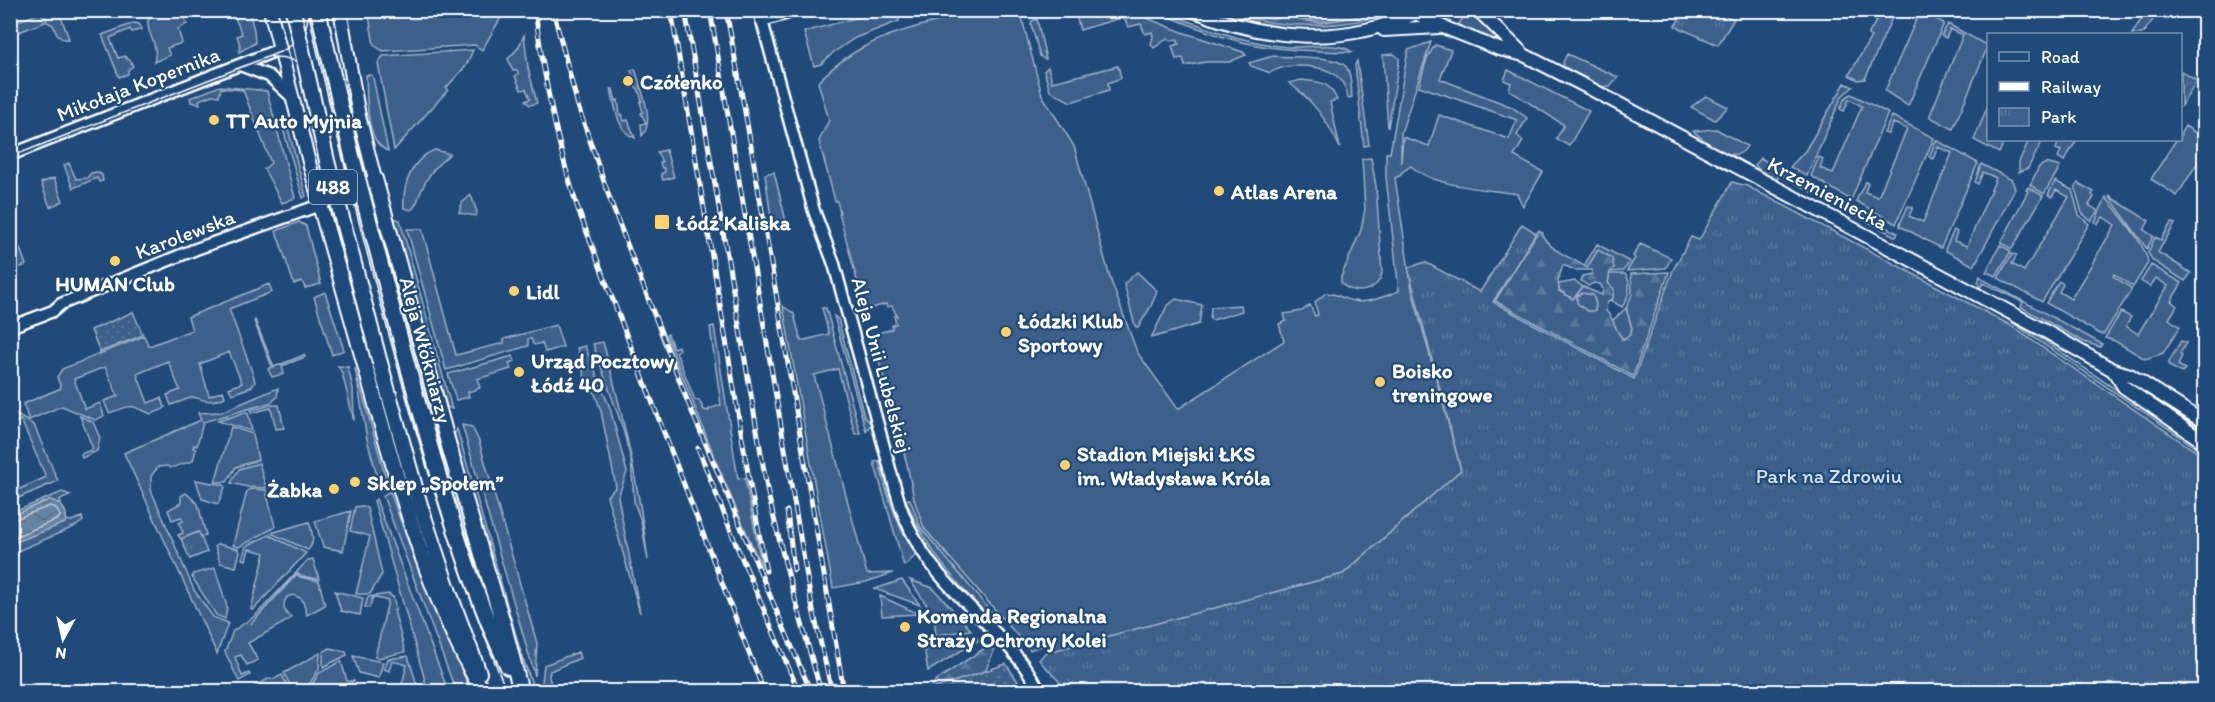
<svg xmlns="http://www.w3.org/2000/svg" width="2215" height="702" font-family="Itim,sans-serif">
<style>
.grass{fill:#3c618b;stroke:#9eb0c5;stroke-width:1.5}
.forest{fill:url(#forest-firs);stroke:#9eb0c5;stroke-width:1.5;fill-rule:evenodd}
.park{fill:url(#park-tufts);stroke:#9eb0c5;stroke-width:1.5}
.garden{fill:url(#garden-dots);stroke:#9eb0c5;stroke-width:1.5}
.water{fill:url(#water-waves);stroke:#a3b5c8;stroke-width:1.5}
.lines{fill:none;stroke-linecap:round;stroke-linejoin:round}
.shore{stroke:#c1cddb;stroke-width:1.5}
.tertiary-casing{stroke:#fff;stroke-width:15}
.secondary-casing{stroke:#fff;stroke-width:16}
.primary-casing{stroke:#fff;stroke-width:18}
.tertiary{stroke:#1f4a7a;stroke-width:10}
.secondary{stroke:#1f4a7a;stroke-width:12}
.primary{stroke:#1f4a7a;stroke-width:14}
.tram{stroke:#fff;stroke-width:1.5}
.rail-casing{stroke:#fff;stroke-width:5}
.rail{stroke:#1f4a7a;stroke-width:3;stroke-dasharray:9;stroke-linecap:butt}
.primary-bridge-casing{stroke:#fff;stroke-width:18;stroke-linecap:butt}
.primary-bridge{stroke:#1f4a7a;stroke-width:14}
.poi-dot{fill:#ffd166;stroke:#1f4a7a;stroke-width:2}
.labels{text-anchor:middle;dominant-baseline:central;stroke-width:4.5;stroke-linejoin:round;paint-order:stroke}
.shield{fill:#1f4a7a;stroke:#bcc9d7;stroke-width:1.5}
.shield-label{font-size:20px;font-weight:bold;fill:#fff}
.poi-label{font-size:21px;font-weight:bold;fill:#fff;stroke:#1f4a7a;text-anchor:start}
.street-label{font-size:21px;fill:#fff;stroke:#1f4a7a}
.park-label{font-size:21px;fill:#d8dfe8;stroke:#1f4a7a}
</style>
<defs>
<pattern id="forest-firs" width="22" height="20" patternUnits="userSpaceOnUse" patternTransform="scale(1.5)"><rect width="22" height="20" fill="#3c618b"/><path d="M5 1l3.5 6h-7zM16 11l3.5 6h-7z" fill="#59799c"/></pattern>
<pattern id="park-tufts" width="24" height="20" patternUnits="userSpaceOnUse" patternTransform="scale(1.5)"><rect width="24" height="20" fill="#3c618b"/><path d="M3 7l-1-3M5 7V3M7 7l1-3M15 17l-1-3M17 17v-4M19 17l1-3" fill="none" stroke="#59799c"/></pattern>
<pattern id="garden-dots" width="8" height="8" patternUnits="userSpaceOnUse" patternTransform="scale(1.5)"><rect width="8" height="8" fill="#3c618b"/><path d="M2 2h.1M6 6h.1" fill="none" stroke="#59799c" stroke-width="1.8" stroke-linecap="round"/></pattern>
<pattern id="water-waves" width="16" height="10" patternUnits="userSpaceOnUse" patternTransform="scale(1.5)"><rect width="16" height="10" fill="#6583a4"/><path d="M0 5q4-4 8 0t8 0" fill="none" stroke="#5b6d81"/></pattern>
</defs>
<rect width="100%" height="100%" fill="#1f4a7a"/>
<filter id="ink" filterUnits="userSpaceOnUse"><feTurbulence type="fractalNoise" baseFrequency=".0167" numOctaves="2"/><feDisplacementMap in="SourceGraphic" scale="12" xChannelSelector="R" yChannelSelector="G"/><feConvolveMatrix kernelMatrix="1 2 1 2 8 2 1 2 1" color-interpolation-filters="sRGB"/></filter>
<g filter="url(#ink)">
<path class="grass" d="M884,10L898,11L899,21L855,38L834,52L821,64L814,66L804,32Z
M2147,10L2160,11L2142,34H2132Z
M44,11H59L69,39C58,41 57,33 53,25L47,22Z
M182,11L187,24L178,29L182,43L167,48L170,55L154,62C160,44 146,35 148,20L154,15L170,12L171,15Z
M232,11H249L254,30L255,43L239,52L240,45L237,36L242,34Z
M368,11V10L505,11L482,50L475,45L383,51L374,45Z
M979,11H1020L1042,95L1074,146L1110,278L1137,352L1178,409L1284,341L1279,324L1286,321L1284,314L1302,311L1310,305L1315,316L1318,315L1315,302L1326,293C1336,293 1343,299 1353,301C1368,304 1385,296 1399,291L1386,177V153H1390L1408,50L1431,42L1401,133V163L1403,137L1429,146L1439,115L1509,139L1517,120L1419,86L1427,58L1435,45L1451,50L1440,79L1512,107L1527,118L1517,135L1523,141L1514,156L1543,172L1523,206L1517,194C1487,189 1433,187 1411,166L1401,173V175L1395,178L1412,290L1461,470L1343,574L1051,652L1056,641L1030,650L924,528L914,499L907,464L872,335L892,329V325L896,324L894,316H897L892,306L887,307L886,304L865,310L839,213L840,212L837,201H835L819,141L829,120L818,82C864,33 918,27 979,11Z
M1075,11H1129L1182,32L1243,52L1246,55L1229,62H1205L1185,66L1183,58L1176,59L1172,46L1179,44L1177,39L1170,41L1168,38L1154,48L1151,44L1153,37L1152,32L1145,34L1141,24L1128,27L1124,17L1080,30Z
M1155,11H1162C1203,27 1244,43 1288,47C1306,48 1340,41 1352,52C1318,51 1284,51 1251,44C1217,37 1186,23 1155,11Z
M1222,11H1250L1288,14L1301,20L1320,23L1365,15L1366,11H1399C1337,30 1284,30 1222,11Z
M1469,11H1471L1507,46L1457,26Z
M1882,11L1886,13L1888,11H1895L1865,79L1858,80L1849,75L1871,37L1868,35Z
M1920,11L1944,23L1908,106L1885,91Z
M41,13L45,22L16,33L12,23Z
M1037,19L1046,59H1044L1040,56L1031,24L1032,21Z
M134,23L139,24L142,29L132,32L130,29L110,38L118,58L125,56L127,59L130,60L133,66L128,70V74L119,77L102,35Z
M1948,24L1988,46L1953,129L1930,117V115L1963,35L1950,29L1946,38L1941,36Z
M524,35L528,68L537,103L530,105L525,101L530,99L526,89L521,90L515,76L518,74L517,70L513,71L508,59L518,48Z
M473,50L466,66L446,88L448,90L394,150L378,63L383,56Z
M1394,54L1399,58V62L1388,128L1383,55Z
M1567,54L1618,77L1610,86L1601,87L1564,67L1563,62Z
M1273,56C1289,58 1339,54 1347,68C1352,76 1351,88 1352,97L1348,98C1344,71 1322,66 1297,66C1287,66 1279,67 1270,73L1251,66L1249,63Z
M1357,61L1369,145L1364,146L1355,65Z
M1118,66L1121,78L1108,83L1109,90L1071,102L1050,91L1044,71L1048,67L1052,82Z
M635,69C640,86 656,122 642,136L641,124L646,123L641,113L643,112L640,102L642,101L638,88H636L631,70Z
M1508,70L1589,111L1569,146L1556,139L1564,125L1509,90L1511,83L1504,80Z
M366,75H371L373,77L388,151C365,143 367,96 366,75Z
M1301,80C1321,82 1329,81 1337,100L1330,102L1340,148C1328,121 1313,100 1289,83Z
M1845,83L1853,87L1842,96L1807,176L1790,167L1805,151Z
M220,86L267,91L295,198L282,203L264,169L271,163L243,90L221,88L219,96L212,95L199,100L200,104L191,102L190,98Z
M611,89H613L616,101L618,100L620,115L622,114L624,121L628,120L635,138C617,132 615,106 611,89Z
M1851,94L1888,113L1851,200L1811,176L1819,157L1823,159L1820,168L1833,173L1862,106L1849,99L1844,111L1840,109L1845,98Z
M1706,96L1728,107L1715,120L1691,107Z
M1988,105V140H2005L1999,153L1974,140Z
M1892,116L1934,138L1896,224L1856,201L1865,182L1868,183L1865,192L1878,197L1907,129L1893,123L1888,134L1884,133Z
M286,121L306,196L303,198L281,122Z
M2185,126L2204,138V152L2177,196L2151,179L2176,140H2180L2181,133Z
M1716,129L1747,146C1735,168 1706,142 1693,131Z
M1936,140L1978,163L1941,248L1900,226V224L1908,206L1913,207L1909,216L1923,222L1952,153L1938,147L1933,159L1929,157Z
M2029,140H2043L2028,168L2019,172V162Z
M2059,140H2077L2064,161L2058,157L2061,151L2056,149Z
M435,150L450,154C437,164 428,174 422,189C418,197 418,205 411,210L404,208C402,186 412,158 435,150Z
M666,150L674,177L663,180L661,174L665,172L664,168H662L660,163L662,162L657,152Z
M1371,158L1376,186L1382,273C1378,292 1354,297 1341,283V277L1361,230L1365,209L1362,159Z
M1761,158L1781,171L1777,180L1760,171L1755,165Z
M2046,163L2060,167L2044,194L2030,185L2039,167Z
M1981,164L2012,180L2015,189L1974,266L1946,251L1945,249L1954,230L1957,232L1954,241L1967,246L1996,178L1983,172L1978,184L1975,182Z
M774,172L786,221L772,225L765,174Z
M1786,173L1849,207L1847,211L1784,177Z
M54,178L63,201L50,207L41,183Z
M2055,181L2072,190L2079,215L2089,224L2042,302L1998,278L2012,254L2017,255L2012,264L2024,271L2069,197L2056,190L2052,197L2048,195Z
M2078,183L2094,192L2092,195L2094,197L2089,205L2098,211L2091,221L2082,213L2075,188Z
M2028,187L2043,196L2012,249L2001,243L2028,191L2026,190Z
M471,195L477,212L476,216L459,213L462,203Z
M2109,196L2149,221L2144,230L2153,236L2147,249Z
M2106,197C2117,212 2147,245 2148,263L2133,287L2114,274L2113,276L2132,289L2104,334H2100L2046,303L2059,281L2063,284L2059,292L2071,299L2115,225L2103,217L2098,224L2095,222Z
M1852,208L1898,233L1896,237L1850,212Z
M394,218L400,220L452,409L447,407Z
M299,222L306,226L321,284L305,288L302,281L294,284L276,231Z
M2171,223L2175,224L2158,252L2191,273L2185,281L2153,261L2148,253L2155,237L2161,240Z
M407,229H422L456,355L504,343V339L556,325L563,347L545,352L542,343L534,345L531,339H528V346L446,370Z
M18,243L26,265L11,271V245Z
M1597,244L1630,262L1623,271L1610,272L1598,250L1587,268L1584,266Z
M1640,244L1671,258L1666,268L1627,271L1635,258L1633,256Z
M2000,245L2011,251L1996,276L1986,272Z
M2151,265L2182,283L2171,301L2177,306L2169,319L2180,327L2163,353L2145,359L2115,341L2105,338L2121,312L2131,317L2126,326L2138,334L2168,286L2156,278L2150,287L2141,281Z
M1137,272L1157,291L1151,306L1138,328L1135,326L1124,284Z
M1609,274H1625C1632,283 1629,298 1622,307L1610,300L1613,298L1608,283Z
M1980,276L1984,280L2102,344L2100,347L2084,342L2021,307L2023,302L1983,283L1980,288L1978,282Z
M1575,281L1583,287L1573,299L1559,290L1558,284Z
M269,284L272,292L229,309L254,377L255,383L251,387L232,394L229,388L242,383L229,352L200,364L209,396L223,391L225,397C211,403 207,401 193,397L171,405L167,395L180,390L168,361L137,374L148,403L161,398L165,407L164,409L151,414C126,403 135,405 109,413L104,401L118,396L105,367L74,379L85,409L100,403L104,416L95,420L62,406L29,420L23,404L61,388L57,377L62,369L144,336L149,346L192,330L188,317Z
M325,292L344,350L332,355L314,297Z
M1583,293L1593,295L1596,304L1595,311L1587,312L1577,303V296Z
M1176,299L1202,305L1199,324L1151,338L1167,306Z
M1241,305L1242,311L1213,320L1210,319L1211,307Z
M783,306L794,314L801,341L829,334L822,308H826L860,433L855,434L838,369L814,375L867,574L893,573L866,582L833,588Z
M1626,308L1632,328L1630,335L1623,339L1615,329L1613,320Z
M834,316L838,319L864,416L871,424L866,431Z
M255,320L274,367L304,355L305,357L282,366L284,374L272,377L268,369L272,367L254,321Z
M2008,320L2042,339L2204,450L2201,451Z
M714,326L738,479L745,478L762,568L725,483L666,335L668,334L673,348L678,346L679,350L676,352L695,400H699L704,410L709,411V409L721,405L710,327Z
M2181,341L2186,343L2180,354L2182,356L2178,365L2185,369L2182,373L2169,366V362Z
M603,342C623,414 639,486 648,560L641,521L634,502L631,459L622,426L593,344Z
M585,346L610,408L627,472L618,497L640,613L607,496L616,487L601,411L595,394L585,378L577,348Z
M513,356L515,361L509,363L511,369L477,379L480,388L468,392L469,397L456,400L448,374Z
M338,366L348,367L353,389L354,421L342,373Z
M355,368L387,482L386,485L381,490L367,439Z
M278,388L277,397L272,402L203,422L197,446L194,445L193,448L196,449L193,461L170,468L168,466L158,467L151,476V490L194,590L213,617L228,623L217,654L124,453L201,420L198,413L221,412Z
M271,405H279L284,428L276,429L271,408L251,413V410Z
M10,411L34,425L58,481L11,501V493L46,477L21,420L14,423Z
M246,412L248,413L252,431L218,421Z
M80,416L93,422L100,438L97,451L82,458L81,454L93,449Z
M462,425L472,427L479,441L537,643L535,676Z
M231,427L253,434L258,460L236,467L227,482H215Z
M457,429L520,649L532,684C499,604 478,518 454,435Z
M879,461C885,485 891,508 902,531C906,539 914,546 915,556L904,566L874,462Z
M259,463L266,488L248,487L231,483L239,469Z
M196,480L224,485L225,487L218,504L202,499Z
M250,489L266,490L275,527L239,547L233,545L247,491Z
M62,492L71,495L60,500L61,504L49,500L11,516V513Z
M388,492H390L422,579L468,685V691H456L455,689L383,496Z
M186,493L198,504L206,535L201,537L198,532L181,539L178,535L183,533L179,523L183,521L181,517L172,520L168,510L181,503V496Z
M376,499L448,691H428L374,501Z
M910,499L921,528L993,614L989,617C955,581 924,547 906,500Z
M362,506L367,508L382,574L370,594H356L370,536L350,531L355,507Z
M351,511L343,551L323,547L315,521Z
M82,517L83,521L76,526L11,554L10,544L65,523L67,520L71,521Z
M309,522C312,532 316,542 308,550L271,533Z
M269,535L306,553L253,610L251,609L265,553L249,549L246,560L242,559L246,546Z
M218,544L238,549L240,552L236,567L220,563L215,546Z
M313,559L319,579L301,576L297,573L251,624L297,574L300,577L319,581L325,605L307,615L302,599L293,595L287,597C282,604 283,612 291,617L287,621L248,643L258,660L247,665L241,655L235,657L242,676L249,673L250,675L239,681L225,652L233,631L255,616L308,560Z
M215,568L227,607L225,619L216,615L192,577L193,574Z
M902,580L920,605L875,589Z
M910,580L933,588L971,630L936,635L934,616Z
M335,591L363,598L360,615L341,611Z
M388,594L393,597L396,610H394L405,652L378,658L375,657L388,601L373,597L369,608L365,607L368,597Z
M880,596L919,614L882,616Z
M975,636L979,640L928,671L923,642Z
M330,648L346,652L347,655L323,667V652Z
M578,652L580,658L550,671L549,677L553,691H541L544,665Z
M320,653L319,669L305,691H293L284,673Z
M353,656L383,662L379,678L359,673Z
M408,656L419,691H400L407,665L392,661L389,671L384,669L388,659Z
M341,661L347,681H355L332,691H308L319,673Z
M282,675L290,691H245L270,678L274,679Z"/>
<path class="forest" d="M1250,11H1366L1365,15C1338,21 1314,25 1289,14C1274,22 1263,19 1250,11Z
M1539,230L1543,233L1542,235C1552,252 1571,257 1587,268L1598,250L1612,258L1614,268L1610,272L1608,283L1614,289L1613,298L1607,302L1606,311C1615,319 1614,330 1623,339L1630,335L1632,328L1626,308L1632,294L1631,274L1669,272L1633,376L1495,301ZM1563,265L1575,270H1592V274L1582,276L1581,281L1588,286L1594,283L1600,284L1603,289L1602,295L1583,287L1573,299L1559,291L1558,280ZM1583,293L1593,295L1596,304L1595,311H1587L1577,303V296Z
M988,646L994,651L985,672L930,690L929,692L935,681Z"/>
<path class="park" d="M1685,10L1714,11L1734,19L1718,45L1675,26Z
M2181,71L2197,81L2181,106Z
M1732,182L1747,186L2008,324L2204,457V691L1069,692L1039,660L1045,653L1343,574L1461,470L1408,268L1425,262L1480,292L1522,224L1536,233L1493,302L1634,379L1673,270L1691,237L1699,240Z
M199,532L207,552L190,559L181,539Z"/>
<path class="garden" d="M69,163L76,179L87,178L91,173L97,172L102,175L103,181L99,182L97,178L73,188L64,165Z
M133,312L143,335L100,352L91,330Z
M1006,664L1021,686L1022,691H930L929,690Z"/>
<path class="water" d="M49,500C60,501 70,512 65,523L11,544V516Z"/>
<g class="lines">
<path class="shore" d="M10,521L50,506L56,508L60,516L58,519L10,539"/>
<defs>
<path id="tertiary" d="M759,10L814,211L834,264L896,491C905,526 923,557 947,583C979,619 1018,648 1040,692
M240,65L269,76L292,97
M10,155L280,49
M10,327L53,311L61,304L196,249L320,205L375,179"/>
<path id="secondary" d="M270,10L320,205
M340,10L359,116L375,179
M1192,10C1268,41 1343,47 1418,12
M1410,10L1443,27L1499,49L1524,55L1591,89L2045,331L2113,370L2130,375L2204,422
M1478,10L1523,54
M762,20L796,10
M1384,30L1439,27
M2113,370L2124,387L2204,442"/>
<path id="primary" d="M375,179L450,450L504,626L521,692
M320,205C339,275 359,345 379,415C406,511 433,605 483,692
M405,356C434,460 462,569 508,667
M380,363L420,505L450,595L479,673"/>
</defs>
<use href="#tertiary" class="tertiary-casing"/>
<use href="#secondary" class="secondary-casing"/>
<use href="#primary" class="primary-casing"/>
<use href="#tertiary" class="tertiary"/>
<use href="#secondary" class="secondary"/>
<use href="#primary" class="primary"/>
<path class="tram" d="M308,10C331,114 357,217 385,320C419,446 456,571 507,692
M271,57C296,56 313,68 320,92
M10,157L280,52C296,44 307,34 308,16"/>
<defs>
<path id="rail" d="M535,10C544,79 557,146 579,212L764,692
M553,10L578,106L612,205L687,400L811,692
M671,10L749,479L766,571
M685,10L768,494L785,563L821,692
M710,10L811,601L832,692
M726,10L747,123L844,692
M698,448L738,549L799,692
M787,511L794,570"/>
</defs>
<use href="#rail" class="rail-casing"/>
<use href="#rail" class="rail"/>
<defs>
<path id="primary-bridge" d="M293,10L327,161L380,363
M318,10L352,156L405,356"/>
</defs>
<use href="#primary-bridge" class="primary-bridge-casing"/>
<use href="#primary-bridge" class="primary-bridge"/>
</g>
</g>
<g class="poi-dot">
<circle cx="628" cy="81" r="6"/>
<circle cx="214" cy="120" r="6"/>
<circle cx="1219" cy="191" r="6"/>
<rect x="654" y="214" width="16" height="16" rx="3"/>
<circle cx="115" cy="261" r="6"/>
<circle cx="514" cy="291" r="6"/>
<circle cx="1006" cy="332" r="6"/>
<circle cx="519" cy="372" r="6"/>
<circle cx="1380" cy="382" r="6"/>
<circle cx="1065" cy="465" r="6"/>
<circle cx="355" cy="482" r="6"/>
<circle cx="334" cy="489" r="6"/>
<circle cx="905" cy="627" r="6"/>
</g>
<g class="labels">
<rect class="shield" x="309" y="170" width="48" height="34" rx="4.5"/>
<g class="shield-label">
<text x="333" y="187">488</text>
</g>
<g class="poi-label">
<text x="640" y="81">Czółenko</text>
<text x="226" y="120">TT Auto Myjnia</text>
<text x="1231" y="191">Atlas Arena</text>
<text x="676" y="222">Łódź Kaliska</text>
<text x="115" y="283" text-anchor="middle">HUMAN Club</text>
<text x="526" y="291">Lidl</text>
<text x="1018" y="320">Łódzki Klub<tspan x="1018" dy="24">Sportowy</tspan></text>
<text x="531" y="360">Urząd Pocztowy<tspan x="531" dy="24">Łódź 40</tspan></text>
<text x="1392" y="370">Boisko<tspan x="1392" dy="24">treningowe</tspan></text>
<text x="1077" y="453">Stadion Miejski ŁKS<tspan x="1077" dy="24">im. Władysława Króla</tspan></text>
<text x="367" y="482">Sklep „Społem”</text>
<text x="322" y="489" text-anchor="end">Żabka</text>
<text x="917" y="615">Komenda Regionalna<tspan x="917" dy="24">Straży Ochrony Kolei</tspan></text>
</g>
<g class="street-label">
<text transform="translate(138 84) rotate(-21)">Mikołaja Kopernika</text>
<text transform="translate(1828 193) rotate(28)">Krzemieniecka</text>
<text transform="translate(185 234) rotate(-21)">Karolewska</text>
<text transform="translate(426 350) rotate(75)">Aleja Włókniarzy</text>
<text transform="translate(882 365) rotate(75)">Aleja Unii Lubelskiej</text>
</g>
<g class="park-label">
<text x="1829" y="475">Park na Zdrowiu</text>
</g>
</g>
<rect width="2215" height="702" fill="none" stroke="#1f4a7a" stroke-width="36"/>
<rect x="18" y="18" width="2179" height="666" fill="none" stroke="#fff" stroke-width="2" filter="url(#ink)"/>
<rect x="1987" y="33" width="195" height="108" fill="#1f4a7a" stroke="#7992af" stroke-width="1.5"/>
<rect x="1999" y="52" width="30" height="9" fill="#1f4a7a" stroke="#7992af" stroke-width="1.5"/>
<text x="2041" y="63" font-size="18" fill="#ffffff">Road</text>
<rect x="1999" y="82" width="30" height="9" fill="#ffffff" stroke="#7992af" stroke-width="1.5"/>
<text x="2041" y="93" font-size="18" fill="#ffffff">Railway</text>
<rect x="1999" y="108" width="30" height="18" fill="url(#park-tufts)" stroke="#7992af" stroke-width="1.5"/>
<text x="2041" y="123" font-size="18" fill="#ffffff">Park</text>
<g transform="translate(63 639) rotate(188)" stroke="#1f4a7a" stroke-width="4.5" paint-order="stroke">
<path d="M0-4.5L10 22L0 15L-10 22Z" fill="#ffffff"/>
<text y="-9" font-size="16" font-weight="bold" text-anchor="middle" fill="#ffffff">N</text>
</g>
</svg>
